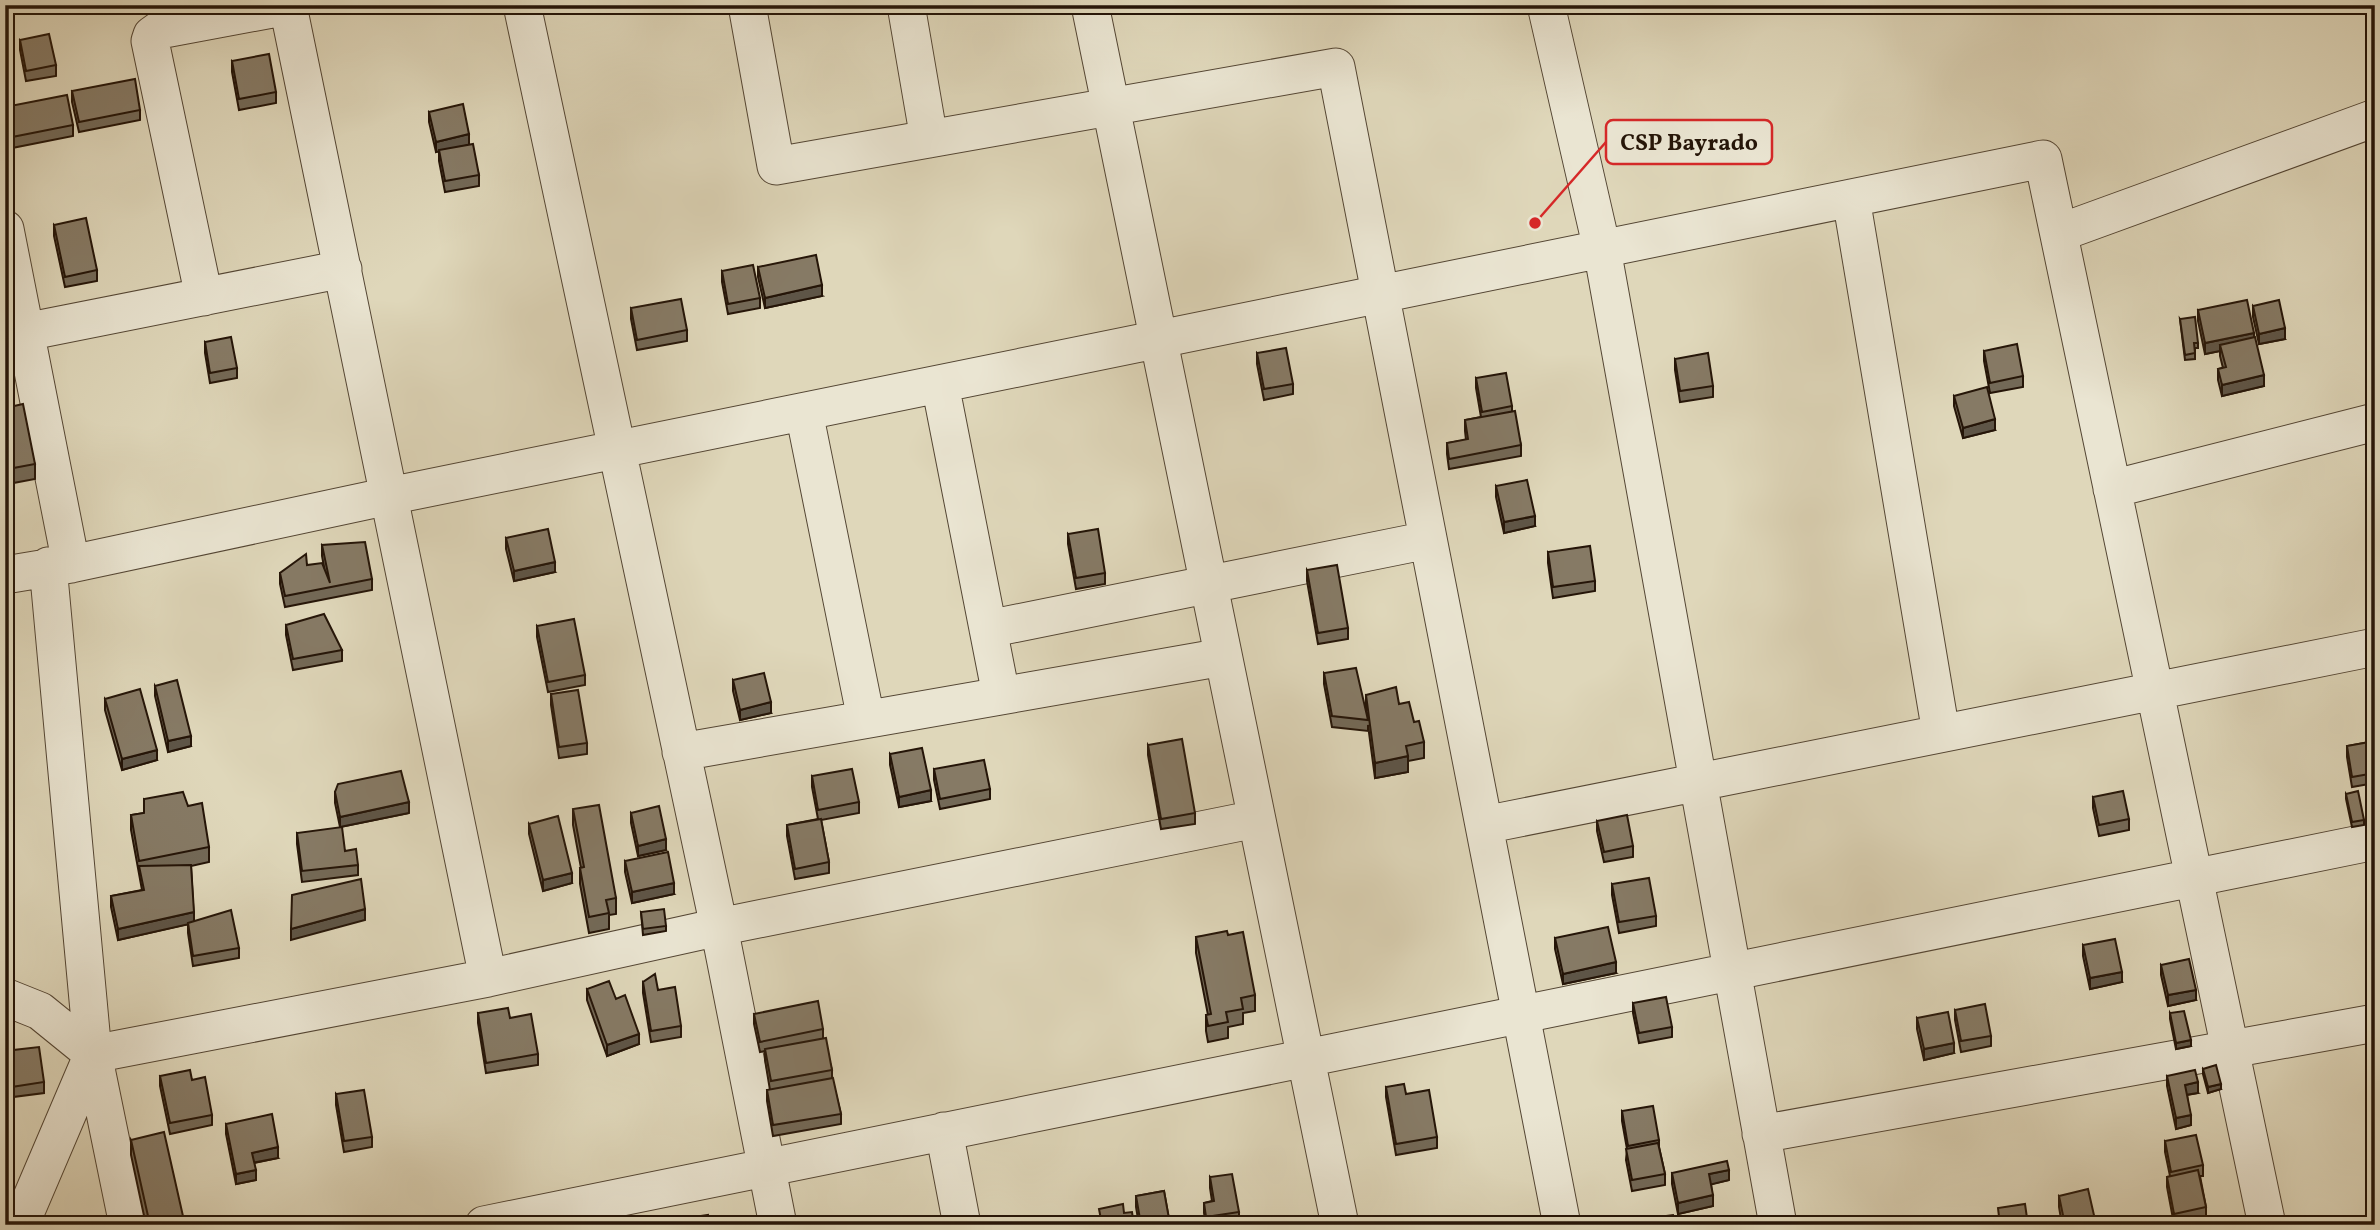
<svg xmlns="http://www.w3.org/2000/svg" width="2380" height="1230" font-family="Vollkorn,serif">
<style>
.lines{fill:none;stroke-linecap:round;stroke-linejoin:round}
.minor-casing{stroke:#544634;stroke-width:39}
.minor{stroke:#eae5d2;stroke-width:37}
.wall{fill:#736957;stroke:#251508;stroke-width:2}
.shaded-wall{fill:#5e5547;stroke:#251508;stroke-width:2}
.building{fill:#867a65;stroke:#251508;stroke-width:2}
.leader{fill:none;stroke:#d62828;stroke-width:2.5}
.callout-dot{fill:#d62828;stroke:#eae5d2;stroke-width:2.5}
.callout{fill:#eae5d2;stroke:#d62828;stroke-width:2.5}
.callout-label{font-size:23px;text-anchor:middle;font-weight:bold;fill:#251508}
</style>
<rect width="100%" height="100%" fill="#dfd7ba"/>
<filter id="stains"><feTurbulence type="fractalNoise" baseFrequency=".00286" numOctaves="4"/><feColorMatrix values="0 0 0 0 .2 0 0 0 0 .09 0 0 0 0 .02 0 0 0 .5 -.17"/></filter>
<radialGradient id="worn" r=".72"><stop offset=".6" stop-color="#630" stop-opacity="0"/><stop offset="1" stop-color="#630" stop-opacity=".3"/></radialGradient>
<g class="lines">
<defs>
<path id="minor" d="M522,5L719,927L778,1225
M747,5L776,166L1336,67L1562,1225
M906,5L929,139
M1090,5L1340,1225
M1546,5L1602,249L1778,1225
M1851,198L1941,733
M5,229L71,564
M2059,233L2375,118
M204,297L150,41L152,35L159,30L288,6L488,978
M5,336L343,269
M940,384L1001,695
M804,412L866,719
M2112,489L2375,422
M48,566L93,1054L128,1225
M5,575L71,564L389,496L2043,159L2267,1225
M988,629L1428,540
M681,752L1223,657
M1484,825L2375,647
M5,997L40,1011L93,1054L488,978L719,927L1256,819
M944,1131L962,1225
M1761,1134L2375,1023
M20,1225L93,1054
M484,1225L2375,841"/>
</defs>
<use href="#minor" class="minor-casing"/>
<use href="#minor" class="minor"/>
</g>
<path class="wall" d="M20,40L56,65V76L26,81L20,50Z
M232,61L276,92V103L239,110L232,72Z
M72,91L140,110V120L79,132L72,102Z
M5,107L73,125V136L7,149L5,138Z
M429,112L469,145L479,175V186L445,192L439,161V151L436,152L429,122Z
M54,225L97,270V281L65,287L54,236Z
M758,267L822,296L765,308L758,277Z
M722,271L760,298V308L728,314L722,282Z
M2253,306L2285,339L2259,344L2253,317Z
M631,308L687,330V341L637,350L631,319Z
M2198,310L2254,338L2264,386L2222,396L2218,380V369L2223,368L2220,356V351L2205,354L2198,321Z
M2180,319L2198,343V348H2195V359L2185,360Z
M205,342L237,368V378L210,383L205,353Z
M1984,351L2023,376V387L1990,393L1984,361Z
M1257,353L1293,384V394L1264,400L1257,364Z
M1675,359L1713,386V397L1680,402L1675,370Z
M1476,378L1512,406V412L1521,445V456L1449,469L1447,454V443L1466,440L1465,431V420L1481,417L1476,388Z
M1954,396L1995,430L1963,438L1954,406Z
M5,408L35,464V479L8,484L5,471Z
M1496,486L1535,526L1504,533L1496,497Z
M1068,534L1105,573V584L1076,589L1068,544Z
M506,538L555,572L514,581L506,549Z
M322,545L372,579V590L285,607L280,584V573L325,572L322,556Z
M1548,552L1595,581V591L1553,598L1548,563Z
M1307,570L1348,628V639L1318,644L1307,581Z
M286,625L342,650V661L293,670L286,635Z
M537,626L585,675V685L548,692L537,637Z
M1324,673L1366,713V695L1399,704L1414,722L1424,742V758L1408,761V772L1375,778L1368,725V731L1332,727L1324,684Z
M733,680L771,713L740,720L733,691Z
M155,686L191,746L168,752L155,696Z
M551,694L587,743V754L559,758L551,705Z
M105,699L157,760L122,770L105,710Z
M2375,741V783L2352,787L2347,757V746Z
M1148,745L1195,813V824L1161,829L1148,755Z
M890,754L931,801L899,807L890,765Z
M934,769L990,789V799L940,809L934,780Z
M812,776L859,802V813L821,820L829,862V873L795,879L787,836V825L818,819L812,787Z
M335,792L409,813L340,827L335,803Z
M2346,794L2364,820V825L2352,827L2346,799Z
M2093,797L2129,819V830L2099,836L2093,808Z
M144,799L188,806L209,847V862L191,866L194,921L239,948V958L193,966L188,933V924L118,940L111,907V896L142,890L131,830V815L144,813Z
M573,809L616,898V914L609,915V929L589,933L580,884V868H581L573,825Z
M631,813L666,850L638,856L631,823Z
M1597,821L1633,846V857L1604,862L1597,831Z
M529,824L572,883L543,891L529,834Z
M297,833L345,851L358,865V875L302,882L297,844Z
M625,861L674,894L632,903L625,872Z
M1612,884L1656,916V926L1619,933L1612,895Z
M641,912L666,926V931L643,935Z
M1228,935L1255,995V1011L1243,1013V1024L1228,1027V1038L1208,1042L1206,1031V1015H1208L1196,953V937Z
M1555,938L1616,973L1563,984L1555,949Z
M2083,945L2122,982L2090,989L2083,956Z
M2161,965L2196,1000L2168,1006L2161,975Z
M643,982L658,990L681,1026V1037L651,1042L643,993Z
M587,989L616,999L639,1044L607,1056L587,1000Z
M1633,1003L1672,1027V1037L1639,1043L1633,1013Z
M1955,1010L1991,1036V1046L1961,1052L1955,1020Z
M478,1013L510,1018L538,1054V1065L486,1073L478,1023Z
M2170,1013L2191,1046L2176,1049L2170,1019Z
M754,1014L823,1029V1038L832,1070V1078L841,1114V1124L773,1136L767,1101V1090H770L765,1060V1051L760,1052L754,1024Z
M1917,1018L1954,1053L1924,1060L1917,1029Z
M5,1051L44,1082V1093L5,1098Z
M2203,1069L2221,1089L2208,1093L2203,1074Z
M160,1076L192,1080L212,1115V1125L170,1134L160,1086Z
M2167,1076L2198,1093L2187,1095L2191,1125L2176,1129L2167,1086Z
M1386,1087L1406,1094L1437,1137V1148L1396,1155L1386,1097Z
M336,1094L372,1137V1147L344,1152L336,1105Z
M1622,1111L1659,1140V1147L1665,1174V1185L1632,1191L1626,1160L1627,1149L1622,1121Z
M226,1124L278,1158L254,1163L256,1180L236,1184L226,1134Z
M131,1140L185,1225H146L131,1155Z
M2165,1141L2203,1165V1176H2200L2206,1207V1218L2174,1224L2167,1187V1177L2170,1176L2165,1152Z
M1672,1173L1729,1180L1711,1184L1713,1206L1678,1214L1672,1184Z
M1210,1177L1239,1212V1222L1224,1225H1206L1204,1213V1203L1212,1201L1210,1188Z
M1164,1191L1170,1225H1139L1136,1207V1196Z
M2059,1196L2096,1225H2062L2059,1207Z"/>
<path class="shaded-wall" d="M469,134V145L436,152V142Z
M822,285V296L765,308V298Z
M2285,328V339L2259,344V334Z
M2254,333V343L2220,345V351L2205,354V343Z
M2264,375V386L2222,396V385Z
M1995,419V430L1963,438V428Z
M1535,516V526L1504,533V522Z
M555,562V572L514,581V571Z
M771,702V713L740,720V710Z
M191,736V746L168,752V741Z
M157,750V760L122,770V759Z
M1408,756V772L1375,778V763Z
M931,790V801L899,807V797Z
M409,802V813L340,827V817Z
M666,839V850L638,856V846Z
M572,873V883L543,891V880Z
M674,883V894L632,903V892Z
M365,909V920L291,940V929Z
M194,912V923L118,940V929Z
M1616,962V973L1563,984V974Z
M2122,972V982L2090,989V978Z
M2196,990V1000L2168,1006V995Z
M639,1034V1044L607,1056V1045Z
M2191,1040V1046L2176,1049V1043Z
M1954,1043V1053L1924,1060V1049Z
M2198,1082V1093L2185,1095V1085Z
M2221,1084V1089L2208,1093V1087Z
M2191,1115V1125L2176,1129V1118Z
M278,1147V1158L252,1163V1153Z
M256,1170V1180L236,1184V1174Z
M1729,1170V1180L1709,1185V1174Z
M1713,1195V1206L1678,1214V1203Z"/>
<path class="building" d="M49,34L56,65L26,71L20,40Z
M269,54L276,92L239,99L232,61Z
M135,79L140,110L79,122L72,91Z
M67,95L73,125L7,138L5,128V107Z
M463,104L469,134L436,142L429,112Z
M473,144L479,175L445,181L439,150Z
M86,218L97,270L65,277L54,225Z
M816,255L822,285L765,298L758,267Z
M753,265L760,298L728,304L722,271Z
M681,299L687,330L637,340L631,308Z
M2247,300L2254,333L2205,343L2198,310Z
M2279,300L2285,328L2259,334L2253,306Z
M2195,317L2198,343H2194L2195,353L2185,355L2180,319Z
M231,337L237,368L210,373L205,342Z
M2255,337L2264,375L2222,385L2218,369L2226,367L2220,345Z
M2017,344L2023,376L1990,383L1984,351Z
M1286,348L1293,384L1264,389L1257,353Z
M1708,353L1713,386L1680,391L1675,359Z
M1506,373L1512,406L1482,412L1476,378Z
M1987,387L1995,419L1963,428L1954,396Z
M23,404L35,464L8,469L5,455V408Z
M1515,411L1521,445L1449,459L1447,443L1468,439L1465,420Z
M1527,480L1535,516L1504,522L1496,486Z
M548,529L555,562L514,571L506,538Z
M1098,529L1105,573L1076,578L1068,534Z
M365,542L372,579L285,596L280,573L306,554L307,565L322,563L330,583L322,545Z
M1590,546L1595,581L1553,587L1548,552Z
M1337,565L1348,628L1318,633L1307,570Z
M324,614L342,650L293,659L286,625Z
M574,619L585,675L548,682L537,626Z
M1356,668L1368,720L1332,716L1324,673Z
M764,673L771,702L740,710L733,680Z
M177,680L191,736L168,741L155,686Z
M1396,687L1399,704L1409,702L1414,722L1419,721L1424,742L1406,746L1408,756L1375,763L1366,695Z
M140,689L157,750L122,759L105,699Z
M578,690L587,743L559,747L551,694Z
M1182,739L1195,813L1161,819L1148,745Z
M2375,741V773L2352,777L2347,746Z
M922,748L931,790L899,797L890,754Z
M984,760L990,789L940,799L934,769Z
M852,769L859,802L818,810L812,776Z
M401,771L409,802L340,817L335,792L338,784Z
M2123,791L2129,819L2099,825L2093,797Z
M2358,791L2364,820L2352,822L2346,794Z
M183,792L188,806L202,803L209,847L139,861L131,815L144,813V799Z
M599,805L616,898L606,900L609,913L589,917L580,868L584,867L573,809Z
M659,806L666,839L638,846L631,813Z
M1627,815L1633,846L1604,852L1597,821Z
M558,816L572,873L543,880L529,824Z
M821,819L829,862L795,869L787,825Z
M342,827L345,851L356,849L358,865L302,871L297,833Z
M668,852L674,883L632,892L625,861Z
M191,865L194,912L118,929L111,896L144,890L139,866Z
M1649,878L1656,916L1619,922L1612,884Z
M361,879L365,909L291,929L292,895Z
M664,909L666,926L643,929L641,912Z
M231,910L239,948L193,956L188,923Z
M1608,927L1616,962L1563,974L1555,938Z
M1227,931L1228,935L1243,932L1255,995L1241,998L1243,1009L1226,1012L1228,1022L1208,1026L1206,1015L1211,1014L1196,937Z
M2115,939L2122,972L2090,978L2083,945Z
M2189,959L2196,990L2168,995L2161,965Z
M655,974L658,990L675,987L681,1026L651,1031L643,982Z
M609,981L616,999L625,995L639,1034L607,1045L587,989Z
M1666,997L1672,1027L1639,1033L1633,1003Z
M818,1001L823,1029L760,1042L754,1014Z
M1985,1004L1991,1036L1961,1041L1955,1010Z
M508,1008L510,1018L531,1014L538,1054L486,1063L478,1013Z
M2184,1011L2191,1040L2176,1043L2170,1013Z
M1948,1012L1954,1043L1924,1049L1917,1018Z
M826,1038L832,1070L771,1081L765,1049Z
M39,1047L44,1082L5,1088V1051Z
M2216,1065L2221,1084L2208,1087L2203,1069Z
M190,1070L192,1080L205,1077L212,1115L170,1123L160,1076Z
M2195,1070L2198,1082L2185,1085L2191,1115L2176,1118L2167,1076Z
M833,1078L841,1114L773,1125L767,1090Z
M1404,1084L1406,1094L1429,1090L1437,1137L1396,1144L1386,1087Z
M364,1090L372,1137L344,1141L336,1094Z
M1653,1106L1659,1140L1628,1146L1622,1111Z
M272,1114L278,1147L252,1153L256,1170L236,1174L226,1124Z
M164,1132L185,1225H150L131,1140Z
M2196,1135L2203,1165L2171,1172L2165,1141Z
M1658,1143L1665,1174L1632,1180L1626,1149Z
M1727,1161L1729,1170L1709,1174L1713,1195L1678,1203L1672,1173Z
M2198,1170L2206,1207L2174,1214L2167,1177Z
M1232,1174L1239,1212L1206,1217L1204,1203L1214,1201L1210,1177Z
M2088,1189L2096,1224L2065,1225L2059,1196Z
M1164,1191L1170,1224L1141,1225L1136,1196Z
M1123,1204L1124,1213L1132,1212L1134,1225H1102L1099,1209Z
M2025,1204L2028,1225H2000L1998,1208Z
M708,1215L709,1225H662L661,1222Z
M1673,1215L1675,1225H1635L1634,1220Z"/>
<path class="leader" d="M1535 223L1606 142"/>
<circle class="callout-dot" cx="1535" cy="223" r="7"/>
<rect class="callout" x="1606" y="120" width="166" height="44" rx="7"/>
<g class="callout-label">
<text x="1689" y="150">CSP Bayrado</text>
</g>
<rect width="2380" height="1230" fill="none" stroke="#dfd7ba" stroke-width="28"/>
<rect x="7" y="7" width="2366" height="1216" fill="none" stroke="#251508" stroke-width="3.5"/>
<rect x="14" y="14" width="2352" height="1202" fill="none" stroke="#251508" stroke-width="2"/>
<rect width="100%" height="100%" filter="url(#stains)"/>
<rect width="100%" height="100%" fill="url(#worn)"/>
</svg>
